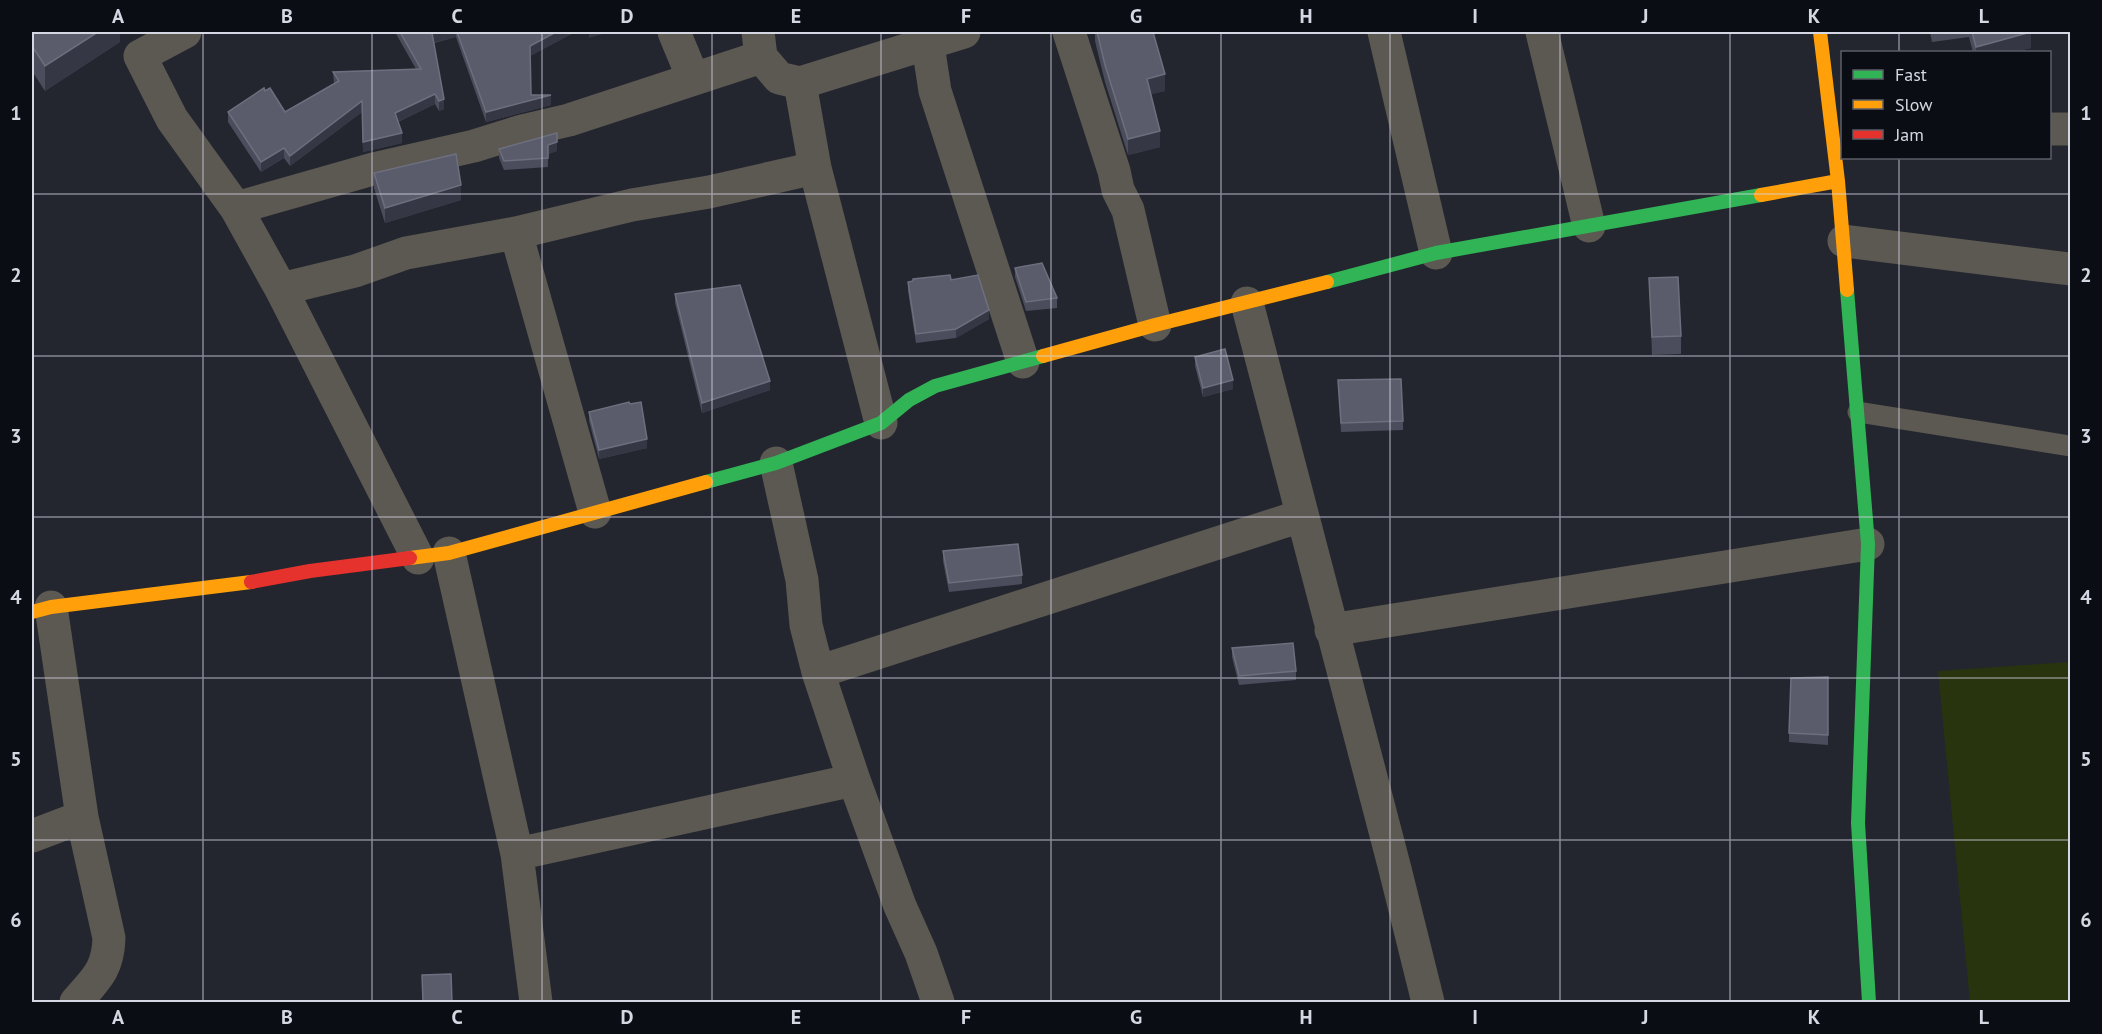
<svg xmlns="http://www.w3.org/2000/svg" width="2102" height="1034" font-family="'PT Sans',sans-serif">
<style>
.garden{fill:#27340e}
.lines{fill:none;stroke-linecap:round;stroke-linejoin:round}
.lane{stroke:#5c5852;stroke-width:21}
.street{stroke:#5c5852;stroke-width:33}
.fast{stroke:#30b455;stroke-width:14}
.slow{stroke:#ff9f0a;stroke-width:14}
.jam{stroke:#e5322d;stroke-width:14}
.wall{fill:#4b4d5c}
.shaded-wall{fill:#353744}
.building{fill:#5a5c6b;stroke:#6d6f7e;stroke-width:1.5}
.grid{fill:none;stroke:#d5d7e3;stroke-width:1.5;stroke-opacity:0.55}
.neatline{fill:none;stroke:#d5d7e3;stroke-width:2}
.grid-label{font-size:20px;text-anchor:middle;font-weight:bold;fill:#d5d7e3}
</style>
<rect width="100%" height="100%" fill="#24262f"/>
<path class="garden" d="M2070,662V1002H1970L1938,671Z"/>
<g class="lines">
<path class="lane" d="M1858,412L2070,446"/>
<path class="street" d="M185,32L140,56L172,119L236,208L281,289L418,558
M674,32L693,78
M758,32L761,57L779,78L800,83L815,168L881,423
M926,32L935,91L1023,362
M1069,32L1114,171L1118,190L1128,210L1155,325
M1384,32L1436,253
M1542,32L1589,226
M800,83L964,32
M2050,129H2070
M236,208L373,169L474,146L522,131L569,120L761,57
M516,233L595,512
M1844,241L2070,269
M281,289L355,271L406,253L516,233L632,205L709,192L815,168
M1247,303L1395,869L1428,1002
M776,463L802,580L806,625L818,672L854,780L900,906L921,953L938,1002
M449,553L517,854L536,1002
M51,607L82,817L109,938C108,970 96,979 76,1002
M1331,630L1868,544
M818,672L1301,516
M32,836L82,817
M517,854L854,780"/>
<path class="fast" d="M1327,282L1436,253L1761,195
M1847,290L1868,544L1858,823L1869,1002
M706,482L776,463L881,423L909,400L935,386L1043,356"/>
<path class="slow" d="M1820,32L1838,181L1847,290
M1761,195L1838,181
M1043,356L1155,325L1327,282
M410,558L449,553L706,482
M32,612L51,607L251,582"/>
<path class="jam" d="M251,582L310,571L410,558"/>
</g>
<path class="wall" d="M32,32H120V42L45,91L32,71Z
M395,32H575L530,56L531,95L551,105L486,122L456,37L434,43L444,109L439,111L435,104L398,122L402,143L363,152L362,112L290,166L284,158L261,172L228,122V112L265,91L285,112L334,83L333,72L416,69Z
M1095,32H1153L1165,91L1151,94L1160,147L1128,155L1105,82L1095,41Z
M1930,32H2031V48L2014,52H1973L1969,37L1932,42Z
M499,149L557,151L548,154V167L504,170L499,158Z
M374,173L461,200L385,223L374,188Z
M1015,268L1057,298V308L1026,311L1015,277Z
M1649,278L1681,336V354L1652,355Z
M951,280L989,319L956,338L916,343L908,291V282Z
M675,294L770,390L702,413L675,303Z
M1195,357L1233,389L1203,397L1195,366Z
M1338,380L1403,421V430L1341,432Z
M630,404L647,448L599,459L589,421V412Z
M943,551L1022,575V584L949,592L943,561Z
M1232,648L1296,671V680L1239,685L1232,657Z
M1828,677V745L1789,742V733Z"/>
<path class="shaded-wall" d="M98,32H120V42L45,91V66Z
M437,32H456V37L432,43V33Z
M556,32H575L530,56V46Z
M589,32H609L589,38Z
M2031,32V48L2014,52H1976V47Z
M1165,74V91L1147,95V79Z
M435,94V104L395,123V113Z
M551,95V105L486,122V112Z
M444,99V109L439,111V101Z
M362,101V112L290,166V156Z
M1160,131V147L1128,155V139Z
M402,133V143L363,152V142Z
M557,142V151L548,154V145Z
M284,148V158L261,172V162Z
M461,185V200L385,223V208Z
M989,310V319L956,338V329Z
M1233,380V389L1203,397V388Z
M770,381V390L702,413V403Z
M647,439V448L599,459V450Z"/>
<path class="building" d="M32,32H98L45,66L32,46Z
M400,32H437L432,33L444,99L439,101L435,94L395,113L402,133L363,142L362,101L290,156L284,148L261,162L228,112L264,88L265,91L270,88L285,112L339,81L333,72L421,69Z
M457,32H556L530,46L531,95H551L486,112Z
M1097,32H1153L1165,74L1147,79L1160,131L1128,139L1105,65Z
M1972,32H2031L1976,47Z
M557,133V142L548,145V158L504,161L499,149Z
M456,154L461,185L385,208L374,173Z
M1042,263L1057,298L1026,302L1015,268Z
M950,275L951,280L978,275L989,310L956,329L916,334L908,282L913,281V279Z
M1678,277L1681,336L1652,337L1649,278Z
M740,285L770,381L702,403L675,294Z
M1225,349L1233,380L1203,388L1195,357Z
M1401,379L1403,421L1341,423L1338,380Z
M629,402L630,404L641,402L647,439L599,450L589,412Z
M1018,544L1022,575L949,583L943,551Z
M1293,643L1296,671L1239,676L1232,648Z
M1828,677V735L1789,733L1791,678Z
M451,974L452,1002H423L422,975Z"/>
<path class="grid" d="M203,32V1002M372,32V1002M542,32V1002M712,32V1002M881,32V1002M1051,32V1002M1221,32V1002M1390,32V1002M1560,32V1002M1730,32V1002M1899,32V52M1899,158V1002M32,194H2070M32,356H2070M32,517H2070M32,678H2070M32,840H2070"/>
<rect width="2102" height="1034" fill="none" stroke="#0b0d14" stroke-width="66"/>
<rect x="1841" y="51" width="210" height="108" fill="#0b0d14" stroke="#5c5e67" stroke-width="1.5"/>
<rect x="1853" y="70" width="30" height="9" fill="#30b455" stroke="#5c5e67" stroke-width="1.5"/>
<text x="1895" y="81" font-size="18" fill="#d5d7e3">Fast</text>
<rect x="1853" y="100" width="30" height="9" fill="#ff9f0a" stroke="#5c5e67" stroke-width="1.5"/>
<text x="1895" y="111" font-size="18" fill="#d5d7e3">Slow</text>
<rect x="1853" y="130" width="30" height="9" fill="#e5322d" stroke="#5c5e67" stroke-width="1.5"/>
<text x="1895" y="141" font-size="18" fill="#d5d7e3">Jam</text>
<rect x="33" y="33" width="2036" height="968" class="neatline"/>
<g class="grid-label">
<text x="118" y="23">A</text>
<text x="287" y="23">B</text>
<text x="457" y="23">C</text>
<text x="627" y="23">D</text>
<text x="796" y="23">E</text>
<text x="966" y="23">F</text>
<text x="1136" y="23">G</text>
<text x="1306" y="23">H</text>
<text x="1475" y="23">I</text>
<text x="1645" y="23">J</text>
<text x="1814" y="23">K</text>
<text x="1984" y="23">L</text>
<text x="16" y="120">1</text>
<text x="2086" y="120">1</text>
<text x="16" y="282">2</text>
<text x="2086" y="282">2</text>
<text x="16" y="443">3</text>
<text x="2086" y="443">3</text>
<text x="16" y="604">4</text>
<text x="2086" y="604">4</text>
<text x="16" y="766">5</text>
<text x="2086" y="766">5</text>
<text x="16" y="927">6</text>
<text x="2086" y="927">6</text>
<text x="118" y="1024">A</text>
<text x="287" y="1024">B</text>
<text x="457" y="1024">C</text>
<text x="627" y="1024">D</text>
<text x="796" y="1024">E</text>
<text x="966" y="1024">F</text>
<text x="1136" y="1024">G</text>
<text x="1306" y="1024">H</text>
<text x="1475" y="1024">I</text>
<text x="1645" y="1024">J</text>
<text x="1814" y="1024">K</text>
<text x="1984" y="1024">L</text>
</g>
</svg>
